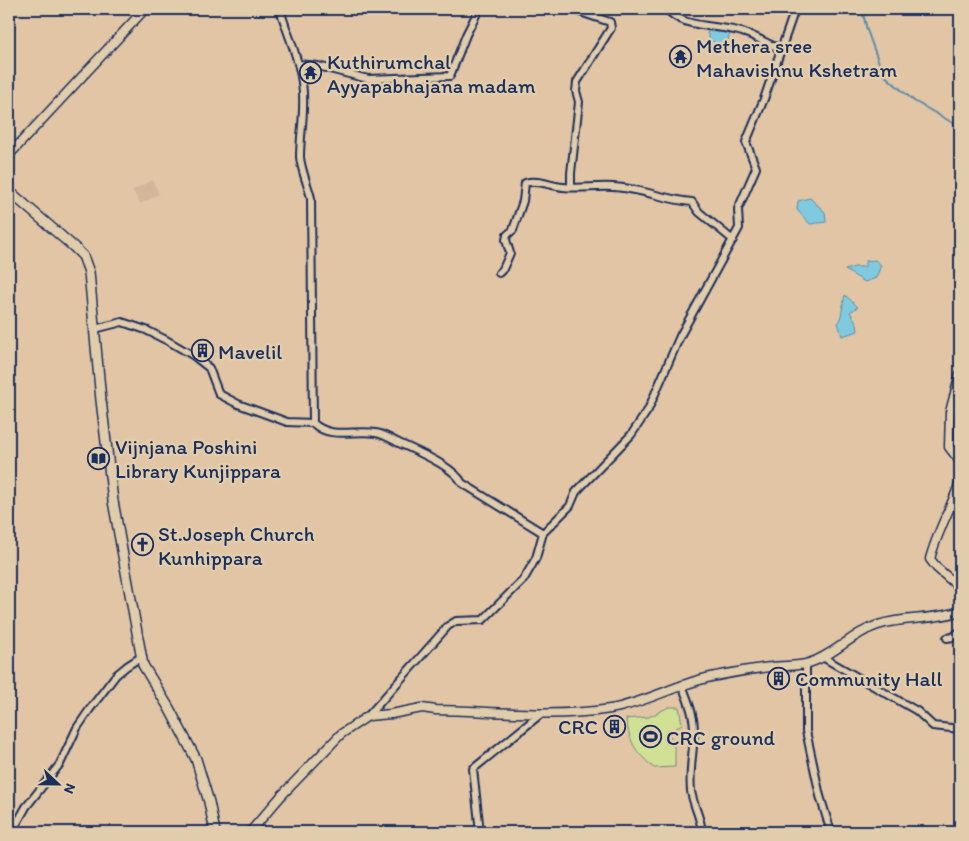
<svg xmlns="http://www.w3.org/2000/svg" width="969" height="841" font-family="Itim,sans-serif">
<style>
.built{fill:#d4b79b}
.green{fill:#d0e195;stroke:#76887a}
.water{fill:#80cae0;stroke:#588cac}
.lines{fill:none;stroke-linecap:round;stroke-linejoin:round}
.stream{stroke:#588cac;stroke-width:2}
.minor-casing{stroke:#1b2f5e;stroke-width:10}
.tertiary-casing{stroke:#1b2f5e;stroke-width:11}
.secondary-casing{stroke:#1b2f5e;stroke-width:12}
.minor{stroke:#e1ccab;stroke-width:6}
.tertiary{stroke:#e1ccab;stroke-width:8}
.secondary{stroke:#e1ccab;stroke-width:9}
.labels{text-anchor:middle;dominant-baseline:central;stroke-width:5;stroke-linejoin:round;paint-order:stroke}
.poi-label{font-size:21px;fill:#1b2f5e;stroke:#e1ccab;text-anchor:start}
</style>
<rect width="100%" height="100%" fill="#e1c5a4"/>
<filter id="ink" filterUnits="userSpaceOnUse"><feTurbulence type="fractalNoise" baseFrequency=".02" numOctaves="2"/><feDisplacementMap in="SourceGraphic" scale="10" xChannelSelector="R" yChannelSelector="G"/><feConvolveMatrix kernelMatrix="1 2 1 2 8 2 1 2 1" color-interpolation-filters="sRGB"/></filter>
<g filter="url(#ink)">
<path class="built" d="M152,180L159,194L140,204L133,190Z"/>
<path class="green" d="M669,707H679L682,724L669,733L675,750V767L654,768C634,750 631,745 626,719L649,717Z"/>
<path class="water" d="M720,27L730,33L726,47L711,41L707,33L710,29Z
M810,198L825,212L826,222L810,224L797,210L798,201Z
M875,260L881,265L876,278L865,282L845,270L855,267H865V261Z
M845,295L858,307L850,312L857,324L858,331L842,336L838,323C843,314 842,305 845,295Z"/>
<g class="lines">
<path class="stream" d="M862,9L867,30L883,74L914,101L960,127"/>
<defs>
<path id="minor" d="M280,9C287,34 299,57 302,83C306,108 300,132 300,157C301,170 308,185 311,198L313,423
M571,9L610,22L611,28L577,82L576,91L579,102L571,173V187
M667,9C683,30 722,24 745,33C758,37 768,45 781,49
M960,9V10
M298,64L318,66L368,79L450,76L466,35L479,9
M499,273L503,269L510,253L506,240L507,235L513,230L523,201L525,183C538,179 550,186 563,187C579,189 596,186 613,187C640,188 666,200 692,202L699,212L733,240
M95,329L122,322L146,330L168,341L194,356L209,368L219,394L238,404L287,422L313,423C331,440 354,429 376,433C383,434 391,439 397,442C415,451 454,466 462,483L543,533
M947,638L953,637L960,631
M824,658L917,711L933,726L960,729
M806,664V731L820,796L831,832
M682,685C688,701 695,716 694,734C693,753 689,772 691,791C693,805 701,818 702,832
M368,716L448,626L456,621L483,620L524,579L536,558L543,533L570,506L576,492L631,435L648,410L680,336L739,228L738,209L756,168L746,142L764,99L795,9
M12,832L26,807L60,764L77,728L90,709L116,675L127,666L141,657
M480,832L473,769L542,713"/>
<path id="tertiary" d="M9,155L145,9
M960,374L950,412L949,447L960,461
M960,482C951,508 937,532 930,559L937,568L960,588
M250,832L282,795L341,734L368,716L391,714L422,708L436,710C494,711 552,718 610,709C645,703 677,684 711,677C731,673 751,669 771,667C784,665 797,667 809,663C835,655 852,633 878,625C905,616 933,621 960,611"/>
<path id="secondary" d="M9,191L75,248L83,256L89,272L101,400L113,501L143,665L169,708L196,759L209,802L215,832"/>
</defs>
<use href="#minor" class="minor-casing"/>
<use href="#tertiary" class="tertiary-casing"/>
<use href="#secondary" class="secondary-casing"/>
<use href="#minor" class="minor"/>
<use href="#tertiary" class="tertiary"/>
<use href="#secondary" class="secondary"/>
</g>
</g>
<defs>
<symbol id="temple-ring" viewBox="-11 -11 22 22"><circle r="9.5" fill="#e1ccab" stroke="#1b2f5e" stroke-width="1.5"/><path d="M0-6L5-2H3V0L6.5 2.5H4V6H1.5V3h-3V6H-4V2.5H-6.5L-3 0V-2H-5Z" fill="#1b2f5e"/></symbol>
<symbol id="building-ring" viewBox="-11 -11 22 22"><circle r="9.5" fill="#e1ccab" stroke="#1b2f5e" stroke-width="1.5"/><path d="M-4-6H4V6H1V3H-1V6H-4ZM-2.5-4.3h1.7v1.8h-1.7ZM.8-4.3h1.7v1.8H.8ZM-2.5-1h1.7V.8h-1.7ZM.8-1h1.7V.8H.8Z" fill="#1b2f5e"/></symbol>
<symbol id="library-ring" viewBox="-11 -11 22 22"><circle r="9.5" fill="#e1ccab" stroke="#1b2f5e" stroke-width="1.5"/><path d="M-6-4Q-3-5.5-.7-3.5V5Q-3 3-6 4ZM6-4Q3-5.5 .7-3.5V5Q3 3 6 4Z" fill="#1b2f5e"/></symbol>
<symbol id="church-ring" viewBox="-11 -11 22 22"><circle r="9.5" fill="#e1ccab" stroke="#1b2f5e" stroke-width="1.5"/><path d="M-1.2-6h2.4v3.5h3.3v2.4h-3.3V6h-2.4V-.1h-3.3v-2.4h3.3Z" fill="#1b2f5e"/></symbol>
<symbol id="stadium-ring" viewBox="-11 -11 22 22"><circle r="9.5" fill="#e1ccab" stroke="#1b2f5e" stroke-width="1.5"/><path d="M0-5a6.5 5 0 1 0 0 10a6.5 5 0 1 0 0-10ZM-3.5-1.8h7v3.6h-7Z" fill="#1b2f5e"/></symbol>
</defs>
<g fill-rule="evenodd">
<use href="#temple-ring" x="668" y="44" width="25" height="25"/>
<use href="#temple-ring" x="298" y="60" width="25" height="25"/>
<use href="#building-ring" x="190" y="338" width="25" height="25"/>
<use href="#library-ring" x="86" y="446" width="25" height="25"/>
<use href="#church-ring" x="130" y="532" width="25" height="25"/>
<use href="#building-ring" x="766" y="666" width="25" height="25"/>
<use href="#building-ring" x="602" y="714" width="25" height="25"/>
<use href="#stadium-ring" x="638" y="724" width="25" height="25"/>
</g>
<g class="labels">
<g class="poi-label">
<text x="696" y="45">Methera sree<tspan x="696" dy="24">Mahavishnu Kshetram</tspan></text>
<text x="327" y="61">Kuthirumchal<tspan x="327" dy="24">Ayyapabhajana madam</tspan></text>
<text x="218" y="351">Mavelil</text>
<text x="115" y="446">Vijnjana Poshini<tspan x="115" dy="24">Library Kunjippara</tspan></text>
<text x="158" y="533">St.Joseph Church<tspan x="158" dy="24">Kunhippara</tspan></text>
<text x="795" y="678">Community Hall</text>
<text x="598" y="726" text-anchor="end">CRC</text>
<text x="666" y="737">CRC ground</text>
</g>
</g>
<rect width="969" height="841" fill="none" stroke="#e1ccab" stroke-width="30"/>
<rect x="15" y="15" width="939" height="811" fill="none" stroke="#1b2f5e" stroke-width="2" filter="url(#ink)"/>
<g transform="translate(58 784) rotate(112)" stroke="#e1ccab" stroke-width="4" paint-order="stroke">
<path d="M0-4L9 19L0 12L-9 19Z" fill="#1b2f5e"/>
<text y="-8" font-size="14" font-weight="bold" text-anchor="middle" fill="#1b2f5e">N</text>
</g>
</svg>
